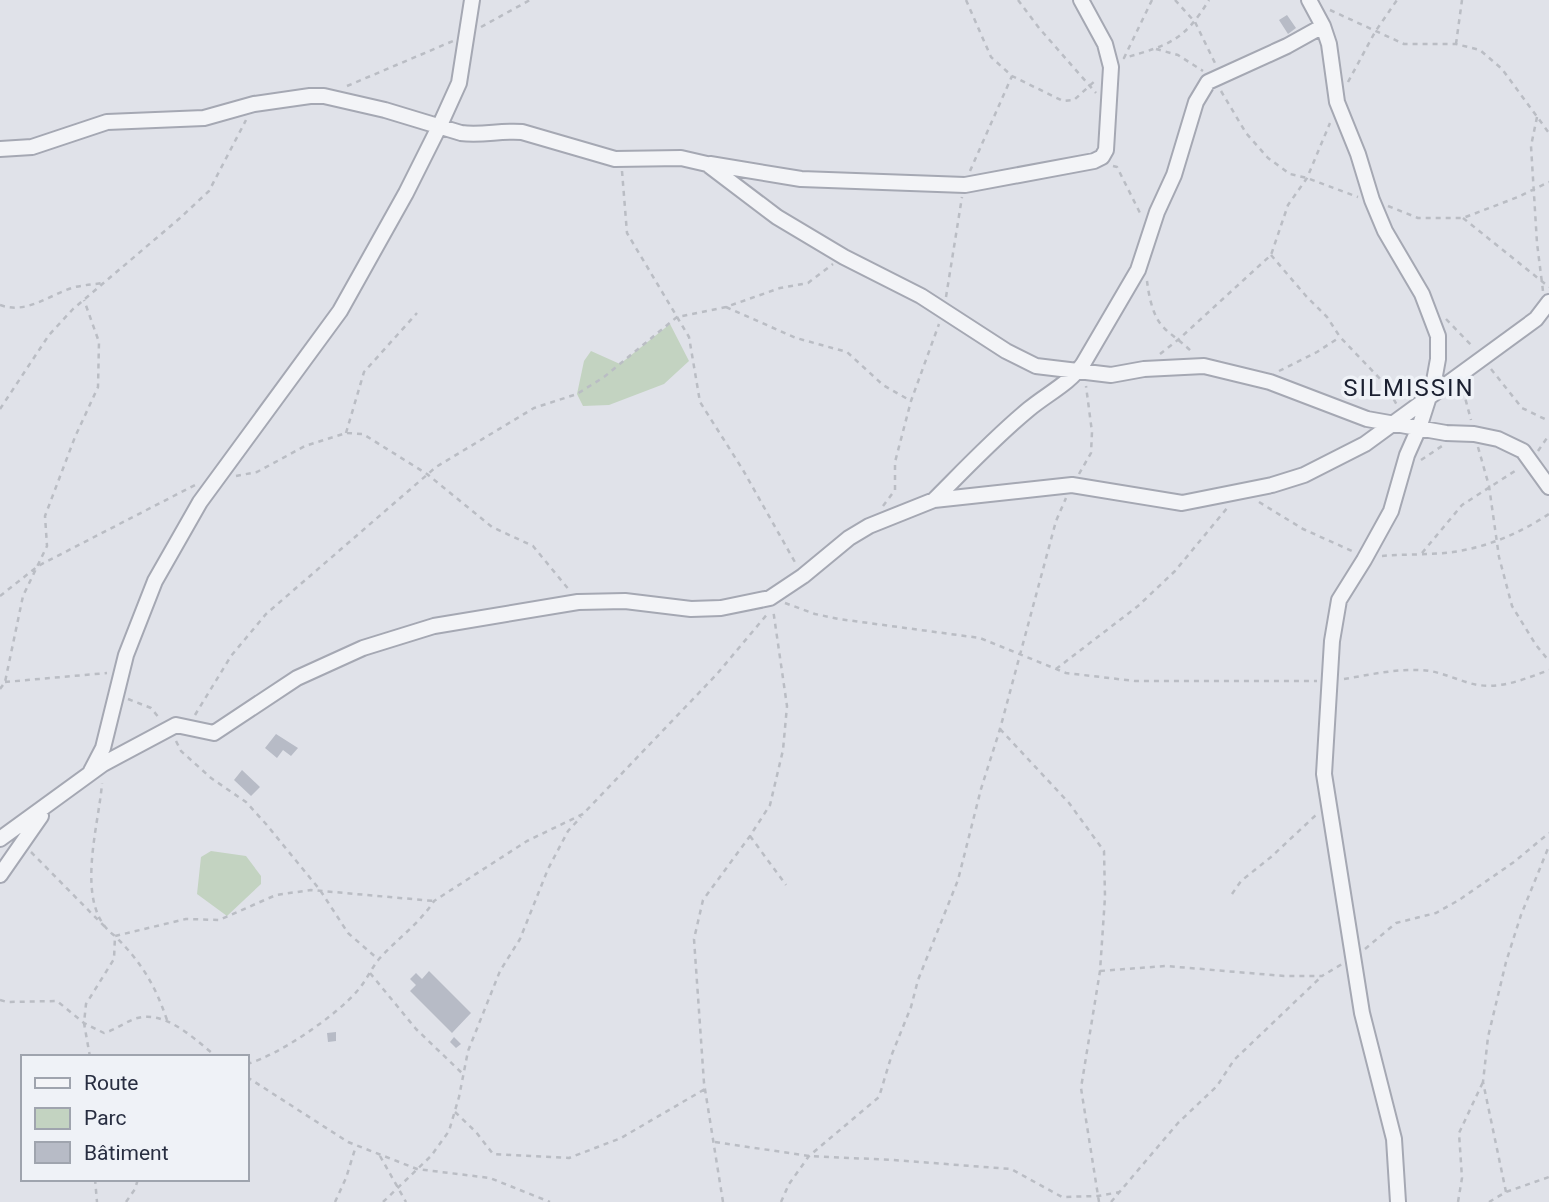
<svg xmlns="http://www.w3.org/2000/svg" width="1549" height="1202" font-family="Roboto,sans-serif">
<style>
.green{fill:#c3d3c1}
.building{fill:#b7bbc6}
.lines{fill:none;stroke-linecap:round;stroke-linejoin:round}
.minor-casing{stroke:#a5a8b3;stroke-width:18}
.path{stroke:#babdc4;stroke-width:2.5;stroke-dasharray:5 5;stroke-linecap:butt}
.minor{stroke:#f3f4f7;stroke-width:14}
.labels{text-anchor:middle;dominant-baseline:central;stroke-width:7;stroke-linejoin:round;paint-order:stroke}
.quarter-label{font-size:24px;letter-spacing:2px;fill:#1b2031;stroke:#eff2f7}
</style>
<rect width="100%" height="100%" fill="#e0e2e9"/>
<path class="green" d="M670,324L689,361L664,384L609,405L583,406L577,394L584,361L591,351L620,364Z
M211,851L246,856L261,876V884L227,916L197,894L201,857Z"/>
<path class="building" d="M1287,15L1296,28L1288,34L1279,20Z
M276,734L298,748L291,756L283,750L277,758L265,748Z
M242,770L260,787L251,796L234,780Z
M429,971L471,1013L452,1033L410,991L416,985L410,979L416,973L422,979Z
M336,1032V1041L328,1042L327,1033Z
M454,1037L461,1044L456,1048L450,1042Z"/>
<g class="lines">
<defs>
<path id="minor" d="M1309,0L1323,26L1329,44L1337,102L1358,154L1372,200L1385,231L1422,294L1438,336V359L1434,381L1419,428L1407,455L1391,511L1364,560L1339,600L1332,641L1324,774L1362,1013L1394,1139L1398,1202
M0,149L32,147L107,122L204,118L254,104L310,96H324L385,110L461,133C482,136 501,130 522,132L615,159L681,158L707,164L777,217L844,257L921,296L1006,351L1036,366L1111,375L1144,369L1204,366L1270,382L1367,419L1446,433L1474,434L1498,439L1523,451L1549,487
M710,164L801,179L965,185L1094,161L1102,157L1106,150L1111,67L1105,44L1081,0
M934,500C965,469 995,437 1029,409C1047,394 1070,383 1083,364L1138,270L1157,212L1174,175L1196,102L1208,82L1287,46L1323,26
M91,771L103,748L126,655L155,581L200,502L340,311L406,193L440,125L459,83L472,0
M0,839L103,764L176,725L214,733L297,678L363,648L434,626L578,602L625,601L691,609L721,608L770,598L803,576L849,538L869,526L934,500L1072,485L1182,503L1272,485L1304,475L1365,444L1536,319L1549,302
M0,875L41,816"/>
</defs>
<use href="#minor" class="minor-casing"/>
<path class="path" d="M966,0L991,57L1012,76L1063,101L1074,100L1097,79
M1018,0L1039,28L1096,93
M1152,0L1124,58C1169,45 1184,41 1209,0
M1175,0L1195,22L1215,63
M1330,10L1404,44H1456L1480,50L1502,69L1549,133
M481,27L530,0
M1456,44L1462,0
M1156,49L1178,55L1203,71
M1348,82L1375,32L1397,0
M347,86L453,41
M1221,91L1246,133L1268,158L1290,174L1307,178L1358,197
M1537,117L1531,146L1537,243L1543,291
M1113,166L1117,167L1142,217
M622,171L627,233L689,337L700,402L743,470L796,564
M970,171L1012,76
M1388,206L1418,218H1463L1518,197L1549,182
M1463,218L1549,287
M1271,255L1306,296L1327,317L1340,337L1385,384L1397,405
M1147,281C1149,297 1153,318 1165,329C1174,337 1183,343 1192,352
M946,297L962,197
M0,305C27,315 50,294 75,287C85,285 94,284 104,283
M726,307L796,338L847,352L883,385L911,401
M1446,319L1473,347
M1160,354L1179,339L1271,255L1288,205L1307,178L1330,123
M1491,369L1522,408L1549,421
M1279,371L1317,352L1340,337
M1463,390L1471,420
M0,409L49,335L73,309L180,218L209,191L246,120
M346,433L364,372L417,313
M1478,447L1489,486L1499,557L1512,606L1536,645L1549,661
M1538,451L1549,435
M1421,460L1442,446
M1079,474L1091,453L1092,432L1086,386
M236,476L257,472L305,446L346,433L363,434L427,474L492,527L533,546L570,591
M1259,502L1303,529L1352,551
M883,506L895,490V462L911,401L939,324
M1422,553L1462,505L1518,469
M1382,556C1405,554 1430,555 1453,552C1488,547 1520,533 1549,514
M0,596L38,566L195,485
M785,603L815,614L839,619L980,638L1066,673L1135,681H1317
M1056,669L1138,606L1175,571L1228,507
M1344,679C1369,675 1394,669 1419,670C1435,670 1450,677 1466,682C1495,692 1522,680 1549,670
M5,682L107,673
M0,689L5,682L23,596L47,546L45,516L75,437L98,387L99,342L84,300
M128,699L151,708L160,719
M195,715L231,656L266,614L436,467L534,408L577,394L604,377L677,317L726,307L780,288L808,283L833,264
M1000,729L1069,803L1104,851L1105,897L1100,971L1081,1088L1099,1202
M176,741L181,751L211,778L246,802L266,824L320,890L348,933L379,960
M750,836L786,885
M31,852L105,927
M1232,894L1241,881L1271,857L1316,815
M1365,949L1396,923L1436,913L1459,900L1514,862L1549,833
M1100,971L1166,966L1284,976H1322L1342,964
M370,973L416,1029L464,1075
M0,1000L7,1002L57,1001L84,1023L104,1033C115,1030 124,1023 134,1019C165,1008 195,1040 217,1057
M167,1020C155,985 142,963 115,936L186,919L219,920L276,895L311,890L434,901
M90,1057L84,1023L86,1004L114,959L115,936C73,907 99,826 102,783
M247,1064C279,1055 336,1016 358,990C366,981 371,969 379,959C397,939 419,924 434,901L527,841L583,814L717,674L769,612
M247,1077L348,1142L417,1169L490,1178L550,1202
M455,1112L476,1132L493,1154L569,1158L621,1138L705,1089
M715,1142L809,1156L893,1160L1011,1169L1062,1197L1098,1196L1120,1192
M380,1156L406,1202
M95,1179L97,1202
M1506,1192L1483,1082L1488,1037L1506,962L1521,915L1549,846
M126,1202L135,1189L138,1179
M335,1202L346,1178L356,1146
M383,1202L431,1156L449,1131L459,1097L468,1051L500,971L520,939L548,869L568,831L581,817
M723,1202L704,1083L694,939L703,900L750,836L770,805L783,750L787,706L773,609
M781,1202L789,1184L809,1156L879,1097L892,1054L911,1007L918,980L958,880L981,789L1000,729L1056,521L1066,498
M1111,1202L1178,1123L1217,1086L1234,1060L1322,976
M1458,1202L1462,1178L1459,1133L1483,1082
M1489,1202L1506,1192L1549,1177"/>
<use href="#minor" class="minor"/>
</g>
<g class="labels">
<g class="quarter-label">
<text x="1409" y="388">SILMISSIN</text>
</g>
</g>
<rect x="21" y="1055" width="228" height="126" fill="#eff2f7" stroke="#9fa4ae" stroke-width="2"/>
<rect x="35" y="1078" width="35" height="10" fill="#f3f4f7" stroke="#9fa4ae" stroke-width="2"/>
<text x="84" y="1090" font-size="21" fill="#282e41">Route</text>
<rect x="35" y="1108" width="35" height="21" fill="#c3d3c1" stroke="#9fa4ae" stroke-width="2"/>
<text x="84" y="1125" font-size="21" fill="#282e41">Parc</text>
<rect x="35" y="1142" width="35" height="21" fill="#b7bbc6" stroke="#9fa4ae" stroke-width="2"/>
<text x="84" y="1160" font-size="21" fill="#282e41">Bâtiment</text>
</svg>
